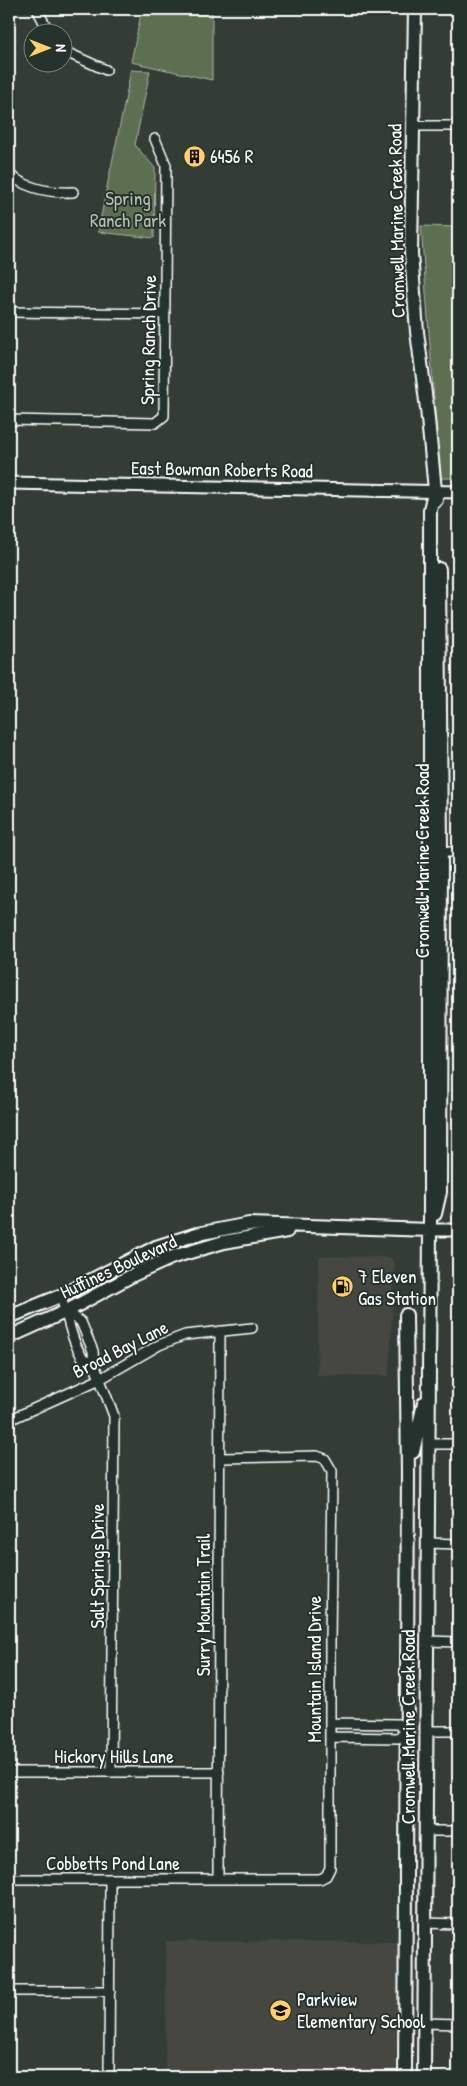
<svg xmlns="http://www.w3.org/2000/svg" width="467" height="2086" font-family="'Patrick Hand',sans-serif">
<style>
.built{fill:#444640}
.green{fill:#5d6e51;stroke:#aeb6a8}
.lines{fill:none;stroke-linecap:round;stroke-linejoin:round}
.minor-casing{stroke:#fff;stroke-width:12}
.tertiary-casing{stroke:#fff;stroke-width:15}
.secondary-casing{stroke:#fff;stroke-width:16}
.minor{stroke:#26332d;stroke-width:9}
.tertiary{stroke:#26332d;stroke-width:11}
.secondary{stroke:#26332d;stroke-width:12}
.labels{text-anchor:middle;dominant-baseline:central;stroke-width:4;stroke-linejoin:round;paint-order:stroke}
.poi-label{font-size:19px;fill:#fff;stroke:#26332d;text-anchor:start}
.park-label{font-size:19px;fill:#b6beb1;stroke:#26332d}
.street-label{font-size:19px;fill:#fff;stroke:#26332d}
</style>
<rect width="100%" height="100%" fill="#343c36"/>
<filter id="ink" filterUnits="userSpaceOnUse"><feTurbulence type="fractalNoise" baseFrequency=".02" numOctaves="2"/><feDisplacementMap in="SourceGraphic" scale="10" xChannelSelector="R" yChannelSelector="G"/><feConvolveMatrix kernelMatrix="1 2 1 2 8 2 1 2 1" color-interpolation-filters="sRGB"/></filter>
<g filter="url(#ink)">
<path class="built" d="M319,1256L391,1257L395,1265L389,1376L317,1375Z
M166,1941L398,1942L396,2077H165Z"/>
<path class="green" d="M142,9H212V80L131,62Z
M131,70L150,71L135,145L155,168L154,238L98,232C108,178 121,124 131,70Z
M421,226L458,227V478H440Z"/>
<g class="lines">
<defs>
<path id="minor" d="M37,9L49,32
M62,48L68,53L106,70
M414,126H458
M9,174C27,189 50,193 73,192
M9,312L165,314
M9,420L155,423L164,416L166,165L155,139
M441,852H458
M60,1296C68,1314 71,1342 83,1358C86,1360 91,1362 94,1364
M67,1311L81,1322L93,1351L94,1364L114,1416L111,1772
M9,1420L100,1379L159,1345L185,1335L252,1328
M429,1444H458
M428,1543L458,1544
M428,1641L458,1642
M426,1731H458
M330,1737L398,1738L407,1731L398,1724L330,1723
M9,1772H219
M426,1831H458
M218,1878L220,1331
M9,1879H320L326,1876L330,1868V1644L332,1471L325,1459L317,1456L220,1458
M425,1923L458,1924
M9,1991H110
M425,2023L458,2024
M109,2077L110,1879"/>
<path id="tertiary" d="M9,483L458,492
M430,1230H458"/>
<path id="secondary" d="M415,9L411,253L417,332L427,409L436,500
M435,1214L440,1192L441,852L439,569
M9,1317L60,1296L156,1247L197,1234L249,1224L430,1230
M9,1337L67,1311L133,1275L173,1257L224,1242L287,1231
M413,1452L424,1403
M405,2077L408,1474L406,1315
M424,2077L430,1230V510L434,492"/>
</defs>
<use href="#minor" class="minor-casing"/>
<use href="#tertiary" class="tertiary-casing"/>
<use href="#secondary" class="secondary-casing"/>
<use href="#minor" class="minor"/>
<use href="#tertiary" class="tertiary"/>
<use href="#secondary" class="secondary"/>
</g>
</g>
<defs>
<symbol id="building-disc" viewBox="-11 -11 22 22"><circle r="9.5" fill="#ffd166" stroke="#26332d"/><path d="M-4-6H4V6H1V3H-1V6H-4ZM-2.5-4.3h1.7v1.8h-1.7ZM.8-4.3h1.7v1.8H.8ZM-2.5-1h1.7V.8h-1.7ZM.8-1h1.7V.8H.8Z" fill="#111"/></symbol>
<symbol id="fuel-disc" viewBox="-11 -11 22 22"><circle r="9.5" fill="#ffd166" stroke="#26332d"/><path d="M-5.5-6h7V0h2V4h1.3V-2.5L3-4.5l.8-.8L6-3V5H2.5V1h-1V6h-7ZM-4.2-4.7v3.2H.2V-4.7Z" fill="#111"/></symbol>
<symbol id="school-disc" viewBox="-11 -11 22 22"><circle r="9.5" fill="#ffd166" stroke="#26332d"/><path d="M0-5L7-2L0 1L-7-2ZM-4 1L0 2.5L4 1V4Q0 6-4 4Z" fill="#111"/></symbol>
</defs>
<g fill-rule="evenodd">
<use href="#building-disc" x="182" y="144" width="25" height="25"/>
<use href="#fuel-disc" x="330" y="1274" width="25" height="25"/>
<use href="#school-disc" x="268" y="1998" width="25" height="25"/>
</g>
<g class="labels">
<g class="poi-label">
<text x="210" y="156">6456 R</text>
<text x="358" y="1276">7 Eleven<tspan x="358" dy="22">Gas Station</tspan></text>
<text x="297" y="1999">Parkview<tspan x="297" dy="22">Elementary School</tspan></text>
</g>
<g class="park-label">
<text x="128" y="198">Spring<tspan x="128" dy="22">Ranch Park</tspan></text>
</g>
<g class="street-label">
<text transform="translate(396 221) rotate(-91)">Cromwell Marine Creek Road</text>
<text transform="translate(148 340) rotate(-89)">Spring Ranch Drive</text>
<text transform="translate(222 469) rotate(1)">East Bowman Roberts Road</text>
<text transform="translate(422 861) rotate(-90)">Cromwell Marine Creek Road</text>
<text transform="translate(118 1266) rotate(-25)">Huffines Boulevard</text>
<text transform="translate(120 1349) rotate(-27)">Broad Bay Lane</text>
<text transform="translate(97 1566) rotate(-90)">Salt Springs Drive</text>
<text transform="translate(203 1605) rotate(-90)">Surry Mountain Trail</text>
<text transform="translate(314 1669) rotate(-90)">Mountain Island Drive</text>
<text transform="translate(408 1727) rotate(-90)">Cromwell Marine Creek Road</text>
<text x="114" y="1756">Hickory Hills Lane</text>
<text x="113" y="1863">Cobbetts Pond Lane</text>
</g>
</g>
<rect width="467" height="2086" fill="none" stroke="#26332d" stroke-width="30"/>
<rect x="15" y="15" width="437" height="2056" fill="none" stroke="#fff" stroke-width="2" filter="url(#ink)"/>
<g transform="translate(48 48) rotate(90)"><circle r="24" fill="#26332d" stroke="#7d8581"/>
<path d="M0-4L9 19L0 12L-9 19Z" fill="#ffd166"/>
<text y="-8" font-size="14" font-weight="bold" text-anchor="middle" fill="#ffffff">N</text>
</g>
</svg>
